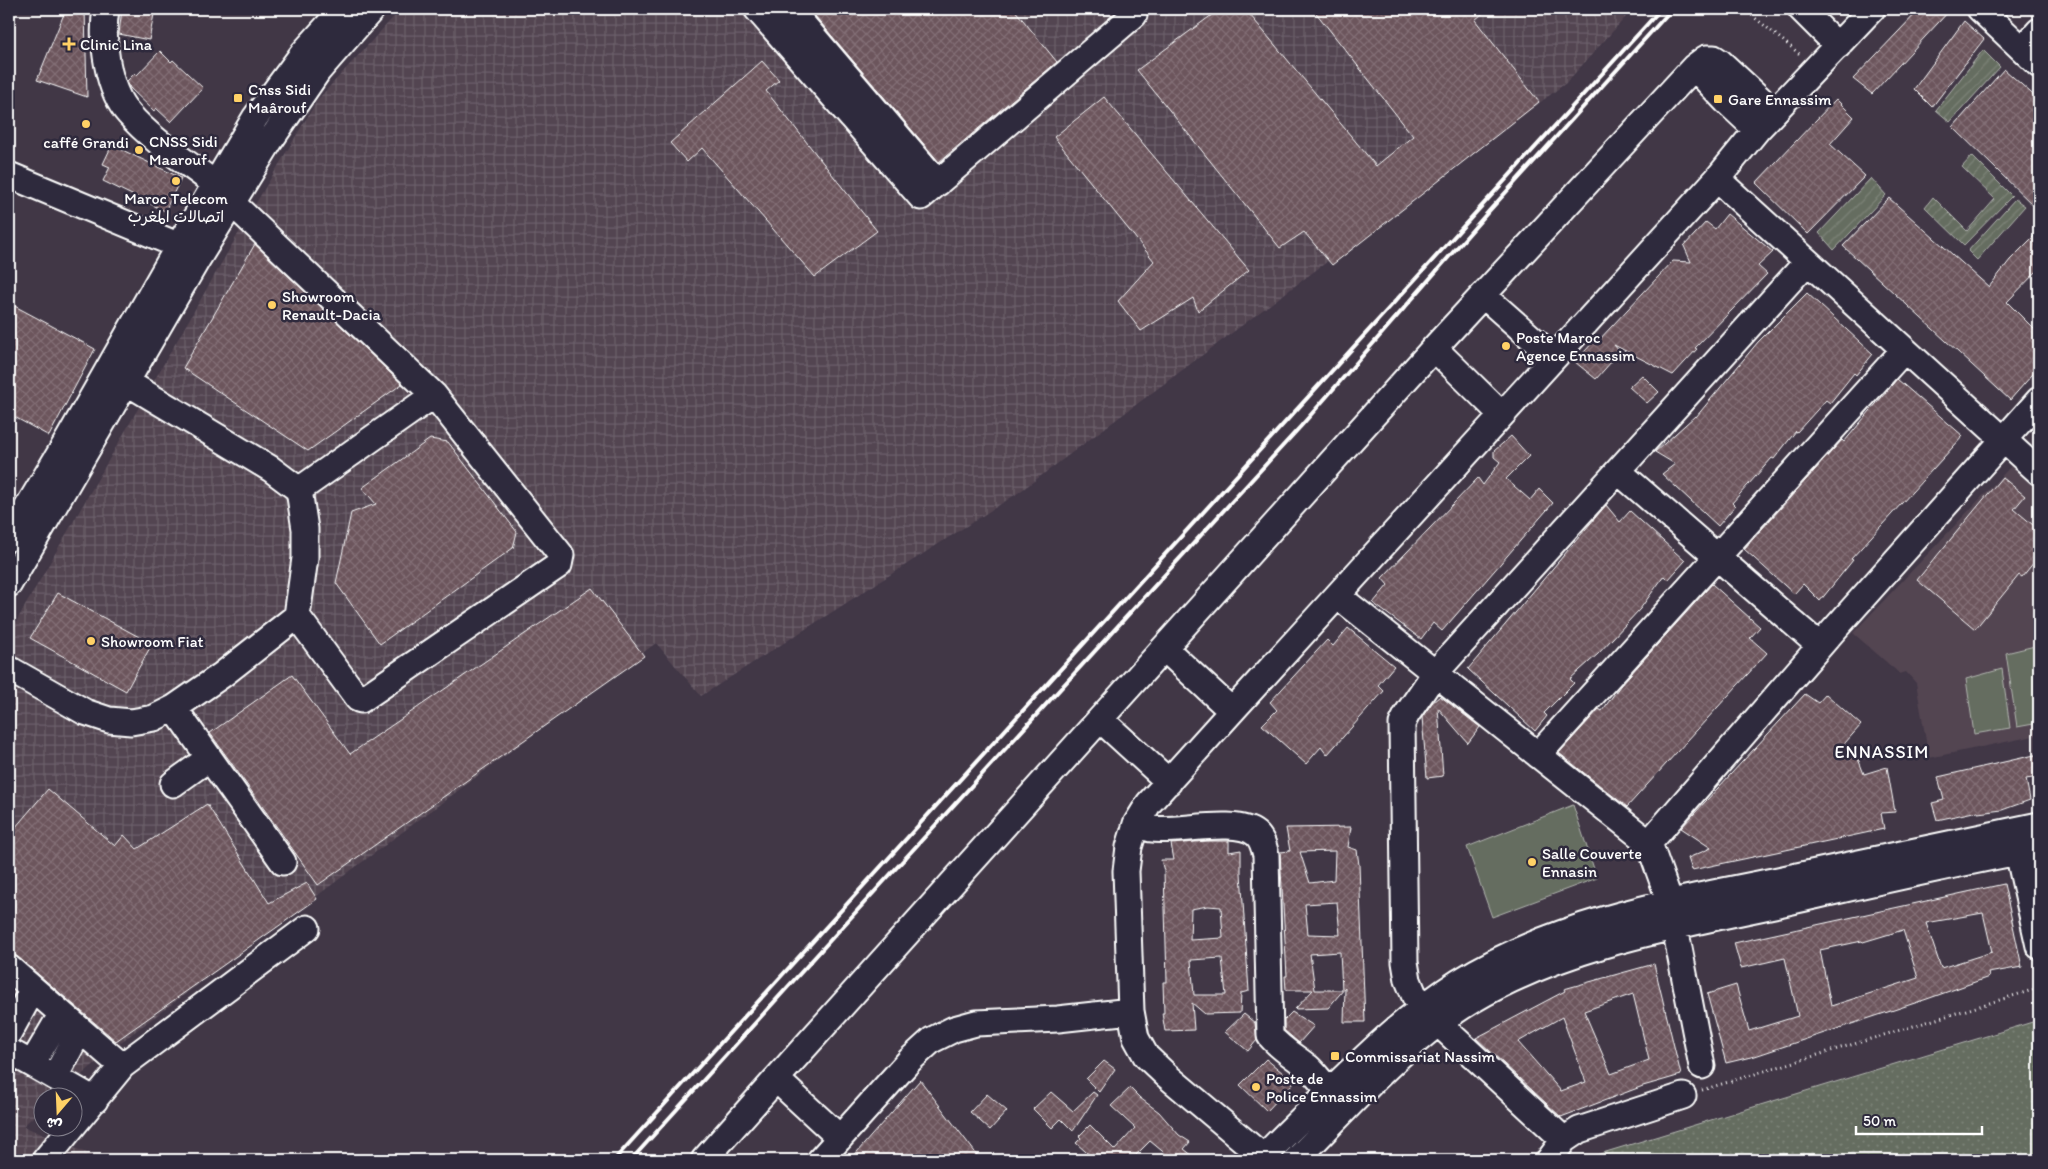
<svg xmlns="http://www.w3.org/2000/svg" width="2048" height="1169" font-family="Itim,'Playpen Sans Arabic',sans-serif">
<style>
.built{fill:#524451}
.industrial{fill:url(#industrial-grid)}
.grass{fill:url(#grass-dots);stroke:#b2b6b0}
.garden{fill:url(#garden-furrows);stroke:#b2b6b0}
.pitch{fill:#656d60;stroke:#b2b6b0}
.building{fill:url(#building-cross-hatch);stroke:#fff;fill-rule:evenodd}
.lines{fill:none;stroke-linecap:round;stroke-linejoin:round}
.minor-casing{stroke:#fff;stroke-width:29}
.path{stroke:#fff;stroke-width:3;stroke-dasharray:1 4;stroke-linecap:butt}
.minor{stroke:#2f2a3d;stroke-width:25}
.rail{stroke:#fff;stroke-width:4}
.poi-dot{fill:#ffd166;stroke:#2f2a3d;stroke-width:2}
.labels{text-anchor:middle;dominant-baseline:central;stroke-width:5;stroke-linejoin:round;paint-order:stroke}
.poi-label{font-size:16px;fill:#fff;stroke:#2f2a3d;text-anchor:start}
.neighbourhood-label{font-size:18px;letter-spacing:1px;fill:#fff;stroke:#2f2a3d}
</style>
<defs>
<pattern id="industrial-grid" width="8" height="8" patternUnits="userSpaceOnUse" patternTransform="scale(1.25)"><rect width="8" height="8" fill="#524451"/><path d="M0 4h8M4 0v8" fill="none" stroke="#6c606b"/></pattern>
<pattern id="grass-dots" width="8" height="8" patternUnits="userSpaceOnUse" patternTransform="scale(1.25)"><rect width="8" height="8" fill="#656d60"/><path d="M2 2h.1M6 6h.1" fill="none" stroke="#7c8378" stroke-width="1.8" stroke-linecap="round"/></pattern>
<pattern id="garden-furrows" width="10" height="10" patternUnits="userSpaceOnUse" patternTransform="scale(1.25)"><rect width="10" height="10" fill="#656d60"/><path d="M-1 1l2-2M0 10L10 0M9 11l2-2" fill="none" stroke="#7c8378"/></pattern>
<pattern id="building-cross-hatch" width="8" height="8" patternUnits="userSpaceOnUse" patternTransform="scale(1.25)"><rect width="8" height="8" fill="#6c545c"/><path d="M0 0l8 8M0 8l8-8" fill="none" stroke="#826e74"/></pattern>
</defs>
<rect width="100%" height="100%" fill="#413746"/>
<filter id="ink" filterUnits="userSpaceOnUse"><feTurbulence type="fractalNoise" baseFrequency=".02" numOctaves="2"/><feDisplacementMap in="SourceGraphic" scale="10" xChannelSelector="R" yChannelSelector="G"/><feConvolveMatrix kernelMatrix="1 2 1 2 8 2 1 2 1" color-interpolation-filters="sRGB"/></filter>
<g filter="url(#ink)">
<path class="built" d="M2011,466L2039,492V735L1929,758L1916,683L1906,672L1900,674L1853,633Z"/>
<path class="industrial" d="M401,9H1633L1566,83L1018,493L701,696L656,643L113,1048L57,1096H42V1109L23,1126L103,1160H9V634L253,208L318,99Z"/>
<path class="grass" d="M2039,1020V1160H1582L1583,1159Z"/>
<path class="garden" d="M1983,50L2000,67L1950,122L1936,110Z
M1972,156L2012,196L1964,245L1925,207L1933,197L1967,231L1995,199L1962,167Z
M1871,178L1886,195L1834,250L1819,233Z
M2015,199L2025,206L1977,260L1968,251Z"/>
<path class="pitch" d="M2039,645V723L2017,727L2006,653Z
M2002,669L2010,728L1974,734L1966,679Z
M1573,805L1597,878L1492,917L1467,847Z"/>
<path class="building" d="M66,9H85L87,97L37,80Z
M122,9H155L149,40L119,34Z
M809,9H1014L1057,62L939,162Z
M1220,9H1245L1376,166L1413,136L1313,9H1488L1475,20L1539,102L1332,265L1304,232L1280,248L1137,70Z
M1920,9H1951L1872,94L1853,79Z
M1964,21L1984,39L1932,107L1914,89Z
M160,51L171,62L173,60L203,88L171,122L156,108L154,111L130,88L127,81L135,73L137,75Z
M762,61L779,80L766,91L877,231L815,277L702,148L687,162L670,143Z
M2004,69L2039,100V211L1953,127Z
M1104,97L1249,270L1198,311L1193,298L1141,331L1118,301L1154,261L1054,137Z
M1836,99L1854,117L1830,144L1865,176L1808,234L1756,183Z
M112,145L181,178L165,211L103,181L110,167L103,164Z
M1889,198L1989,287L2010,260L2039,231V269L2007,302L2039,334V367L2010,400L1843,246Z
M1727,214L1773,252L1758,266L1767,274L1695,348L1697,349L1673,375L1614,345L1620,352L1596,379L1575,362L1595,340L1597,342L1673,261L1691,262L1684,246L1706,222L1715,229Z
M255,244L402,384L308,451L183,368Z
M1807,293L1873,354L1856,375L1854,373L1830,403L1826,400L1797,432L1796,431L1774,459L1772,458L1732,503L1735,506L1718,526L1662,474L1675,464L1655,452L1695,416L1696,417L1758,342Z
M9,303L95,349L49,436L9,414Z
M1642,375L1659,392L1647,403L1629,387Z
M1897,379L1963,436L1851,559L1853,560L1820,601L1803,584L1794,594L1744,549L1831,452L1842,440L1844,442Z
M1511,436L1529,456L1506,479L1530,500L1539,489L1553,503L1442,631L1433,623L1421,639L1373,603L1388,585L1382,578L1478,478L1483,485L1500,462L1494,457V451Z
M430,439L448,442L517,532L513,548L380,644L336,583L351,513L376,504L362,488Z
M2002,477L2025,496L2014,509L2039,530V556L2022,577L2019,575L1975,629L1917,580Z
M1606,505L1620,522L1630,511L1685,561L1668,580L1664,576L1640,609L1598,654L1570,679L1574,683L1544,713L1547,716L1535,731L1468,669Z
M1712,584L1760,627L1750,638L1767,653L1627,807L1559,753L1599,709L1602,711L1620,686Z
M592,588L644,656L318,885L210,733L292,675L350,754Z
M58,593L152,644L126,691L30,638Z
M1348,628L1394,666L1378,685L1384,691L1327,755L1321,747L1306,764L1262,725L1277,710L1270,702L1327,640L1333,646Z
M1805,694L1818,703L1826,694L1861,725L1844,744L1855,751L1864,774L1887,767L1895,812L1881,813L1884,829L1692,870L1688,858L1711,848L1681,828Z
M1440,696L1480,727L1468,743L1438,708L1443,776L1427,778L1422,717L1432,703Z
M2039,754V777L2026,779L2030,800L2002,810L1978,813V811L1937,820L1932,803L1944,800L1938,777Z
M48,789L115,846L124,835L137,849L207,804L269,903L307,883L317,899L116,1041L18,957L9,952V835Z
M1351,827L1348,847L1357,850L1359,865L1365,1022H1344L1345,988L1328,1008L1295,1009L1313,990H1286L1285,976H1287L1280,852L1290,851L1286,828ZM1335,851L1334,880L1310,883L1300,852ZM1337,902L1340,935L1308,934L1305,904ZM1340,952L1342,990H1315L1310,954Z
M1207,841H1229V852L1241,850V873L1249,991L1241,993L1240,1013L1205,1014L1192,1003L1194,1030L1165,1031L1162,1013H1164L1163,982H1167L1164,871L1161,860H1174L1171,844ZM1208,906L1221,907L1223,938L1190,940L1191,909ZM1222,958L1226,995H1194L1191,960Z
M2004,884L2022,967L1988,973L1989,977L1927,999L1755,1056L1726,1063L1707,994L1736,985L1749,1031L1798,1016L1785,958L1741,968L1734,943ZM1983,913L1992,952L1941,968L1926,923ZM1903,930L1918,978L1831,1006L1820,950L1862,941L1863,942Z
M1654,964L1681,1075L1643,1086L1561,1117L1476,1038L1565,991L1564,989ZM1633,994L1649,1060L1611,1074L1584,1011ZM1562,1017L1586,1082L1561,1091L1518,1042Z
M1292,1012L1314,1026L1299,1043L1284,1030V1020Z
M1244,1014L1255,1023L1257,1040L1248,1051L1225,1032Z
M1266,1059L1294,1082L1267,1111L1240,1085Z
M1104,1061L1115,1069L1099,1092L1086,1079Z
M920,1080L981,1160H850Z
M1130,1088L1140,1098L1159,1112L1179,1135L1190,1142L1184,1149L1198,1160H1173L1150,1141L1131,1160H1095L1076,1143L1081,1138L1079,1136L1090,1125L1115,1150L1135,1128L1111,1106Z
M1051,1092L1073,1111L1093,1092L1097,1095L1073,1131L1061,1119L1052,1128L1033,1109Z
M987,1094L1007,1111L990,1130L970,1112Z"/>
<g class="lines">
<defs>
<path id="minor" d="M106,9C101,40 107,90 129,114C151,140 188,163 215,184
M757,9L921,197L1134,15L1130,9
M790,9L938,183
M1801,9L1838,46
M1980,9L2039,65
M2023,49L2039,31
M1694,67L1726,101L1757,130
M9,175L194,252
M1717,179L2039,472
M232,203L434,395L561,555L559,565L361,700L358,699L297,616
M1483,295L1553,357
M1434,348L1501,414
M113,374L271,469L299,490
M1618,471L1820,646
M9,538L69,438L179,245L255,118L304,52L343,9
M9,584L197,260L270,141L318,71L372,9
M1338,596L1649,843
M1164,648L1232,711
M9,669L85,712L109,720L131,722L154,718L174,708L222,675L297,616L305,558V529L299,490L434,395
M174,708L283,862
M1100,719L1169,782
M1538,755L1904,350
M173,784L209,758
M1136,824C1141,826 1146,828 1151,829C1178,833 1235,817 1256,834C1262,839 1264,847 1266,855L1270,1036C1281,1049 1295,1057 1308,1067C1316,1074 1322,1084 1331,1091
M2018,852L2039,946
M9,968L122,1066
M9,1033L33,989
M9,1051L95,1100
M32,1064L55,1025
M1702,1066L1670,902L1649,843L1833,631L2039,400
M55,1077L74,1041
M840,1138L776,1079L1434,348L1694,67L1706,58H1714L1720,62L1774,112
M1564,1140L1438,1023L1422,1006L1415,997L1408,980L1405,962L1402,724L1407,714L1435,673L1807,262
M45,1160L122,1066L307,928
M704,1160L776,1079
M820,1160L910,1060L932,1040L954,1029L976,1023L1058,1019L1131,1011
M1261,1160C1282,1137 1306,1115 1329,1092C1370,1052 1410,1013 1459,982C1555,922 1668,902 1778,880C1865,862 1952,844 2039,825
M1267,1160L1166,1075L1146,1056L1136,1038L1131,1011L1126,871L1129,847L1136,824L1149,803L1232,711L1717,179L1757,130L1872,9
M1296,1160C1349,1107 1406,1040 1471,1001C1565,945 1677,926 1783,903C1868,884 1953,864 2039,848
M1549,1160L1564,1140L1579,1130L1683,1096"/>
</defs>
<use href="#minor" class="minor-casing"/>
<path class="path" d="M1744,9L1802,56
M1702,1090L2039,988"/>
<use href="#minor" class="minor"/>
<path class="rail" d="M614,1160L1661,9
M631,1160L844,925L1301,426L1489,211L1672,9"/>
</g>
</g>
<g class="poi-dot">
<path d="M66.5 36.5h5v5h5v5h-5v5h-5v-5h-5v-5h5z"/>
<rect x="233" y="93" width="10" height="10" rx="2.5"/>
<rect x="1713" y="94" width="10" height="10" rx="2.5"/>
<circle cx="86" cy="124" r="5"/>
<circle cx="139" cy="150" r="5"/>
<circle cx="176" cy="181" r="5"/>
<circle cx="272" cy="305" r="5"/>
<circle cx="1506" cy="346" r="5"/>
<circle cx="91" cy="641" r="5"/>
<circle cx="1532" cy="862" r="5"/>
<rect x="1330" y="1051" width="10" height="10" rx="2.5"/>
<circle cx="1256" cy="1087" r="5"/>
</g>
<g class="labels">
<g class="poi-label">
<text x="80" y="44">Clinic Lina</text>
<text x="248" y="89">Cnss Sidi<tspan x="248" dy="18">Maârouf</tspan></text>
<text x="1728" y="99">Gare Ennassim</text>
<text x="149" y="141">CNSS Sidi<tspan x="149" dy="18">Maarouf</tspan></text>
<text x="86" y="142" text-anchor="middle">caffé Grandi</text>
<text x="176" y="198" text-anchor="middle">Maroc Telecom<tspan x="176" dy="18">اتصالات المغرب</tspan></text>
<text x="282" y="296">Showroom<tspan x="282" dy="18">Renault-Dacia</tspan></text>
<text x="1516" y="337">Poste Maroc<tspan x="1516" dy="18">Agence Ennassim</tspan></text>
<text x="101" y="641">Showroom Fiat</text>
<text x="1542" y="853">Salle Couverte<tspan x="1542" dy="18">Ennasin</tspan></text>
<text x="1345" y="1056">Commissariat Nassim</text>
<text x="1266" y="1078">Poste de<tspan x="1266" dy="18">Police Ennassim</tspan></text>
</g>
<g class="neighbourhood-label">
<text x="1882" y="752">ENNASSIM</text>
</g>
</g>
<rect width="2048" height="1169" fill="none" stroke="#2f2a3d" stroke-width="30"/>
<rect x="15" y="15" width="2018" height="1139" fill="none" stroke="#fff" stroke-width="2" filter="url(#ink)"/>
<g transform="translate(58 1112) rotate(199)"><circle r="24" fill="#2f2a3d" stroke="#827f8b"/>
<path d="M0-4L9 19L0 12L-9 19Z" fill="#ffd166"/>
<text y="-8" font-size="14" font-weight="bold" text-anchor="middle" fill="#ffffff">ش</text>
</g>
<path d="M1856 1126v8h126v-8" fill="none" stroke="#ffffff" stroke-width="2.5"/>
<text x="1863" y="1126" font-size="15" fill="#ffffff" stroke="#2f2a3d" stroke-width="4" paint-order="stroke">50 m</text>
</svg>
